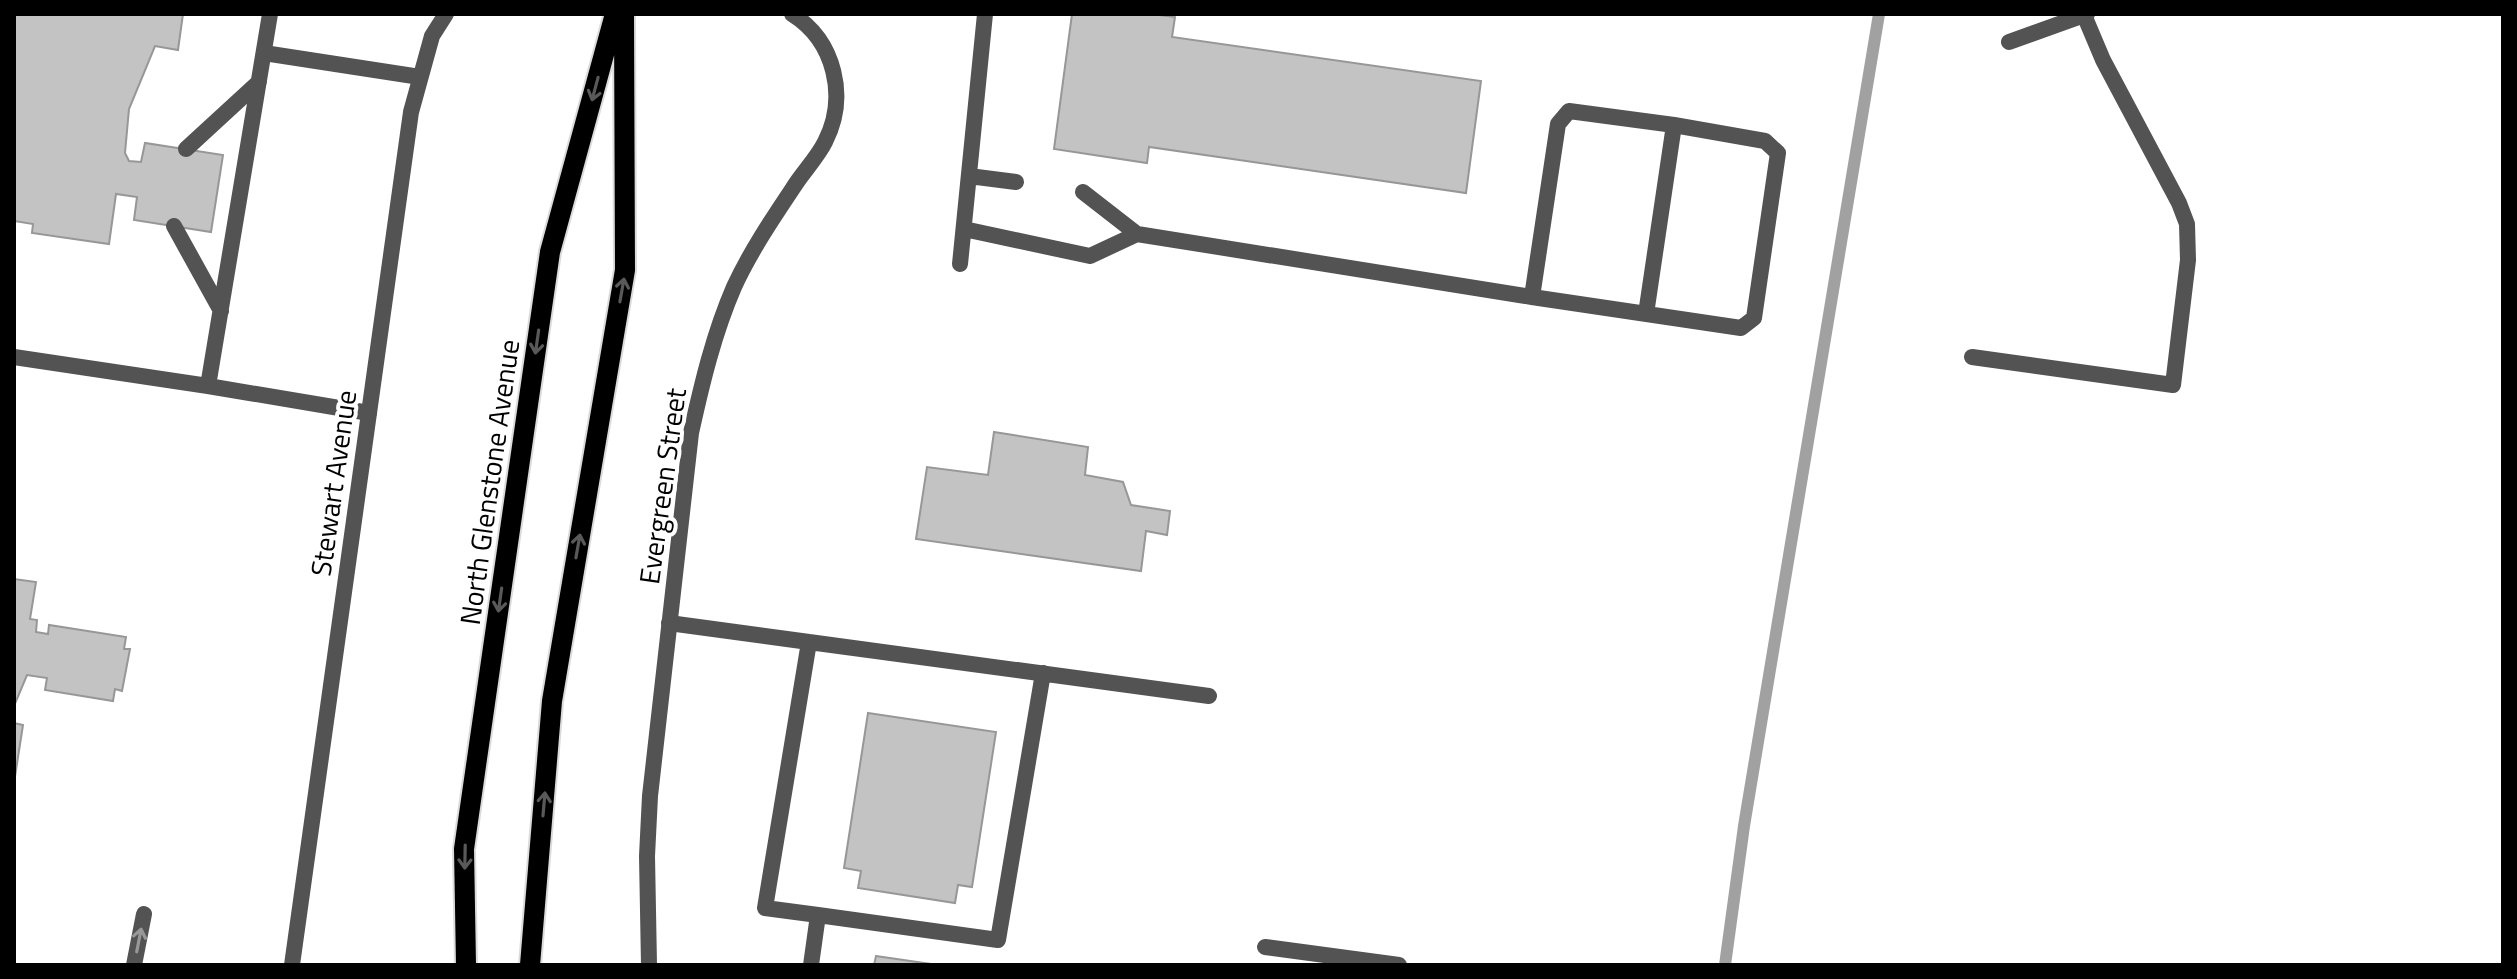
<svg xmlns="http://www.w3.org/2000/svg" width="2517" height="979" font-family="'Titillium Web',sans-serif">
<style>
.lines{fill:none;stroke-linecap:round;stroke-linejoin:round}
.stream{stroke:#a1a1a1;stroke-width:12}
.building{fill:#c3c3c3;stroke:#979797;stroke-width:2}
.primary-casing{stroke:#dbdbdb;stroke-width:24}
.service{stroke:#535353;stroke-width:16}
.minor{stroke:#535353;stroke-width:16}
.primary{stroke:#000;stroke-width:20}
.oneway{stroke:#595959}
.oneway2{stroke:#989898}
.labels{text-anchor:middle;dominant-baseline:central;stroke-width:8;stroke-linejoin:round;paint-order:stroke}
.street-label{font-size:28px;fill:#000;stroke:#fff}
</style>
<rect width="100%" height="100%" fill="#fff"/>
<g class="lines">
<path class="stream" d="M1725,965L1744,826L1879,14"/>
</g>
<path class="building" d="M14,14H183L178,50L155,46L129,109L125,153L129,161L141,162L145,143L223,155L211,232L134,220L137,197L116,194L109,244L32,233L33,224L14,221Z
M1072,14H1151L1175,17L1172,37L1481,81L1466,193L1149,147L1147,163L1054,149Z
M994,432L1088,447L1085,475L1123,482L1131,505L1170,511L1167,535L1146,531L1141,571L916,539L927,467L988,475Z
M14,579L36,582L30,619L37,620L36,632L48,634L49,625L126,637L124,649H130L122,691L115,689L113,701L45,690L47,678L27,675L14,706Z
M868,713L996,732L972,887L958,885L955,903L858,888L861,871L844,868Z
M14,723L23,725L14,783Z
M876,956L938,965H874Z"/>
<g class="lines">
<defs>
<path id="primary" d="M466,965L464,849L550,252L615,14
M530,965L552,701L625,270L624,14"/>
</defs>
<use href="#primary" class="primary-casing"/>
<path class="service" d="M270,14L208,386L369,413
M264,53L420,77
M186,149L259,82
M969,176L1016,182
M1083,192L1137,234
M174,226L221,311
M964,229L1090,256L1137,234L1532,297L1741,328L1754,318L1778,153L1765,141L1674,125L1569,111L1558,124L1532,297
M960,264L985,14
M1646,314L1674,125
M14,357L208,386
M1972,357L2173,385L2188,260L2187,224L2179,203L2103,60L2084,15
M669,623L809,642L765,908L818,915L811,965
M809,642L1209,696
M818,915L998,940L1043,673
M1265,947L1399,965
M134,965L144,914"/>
<path class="minor" d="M2009,42L2087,14
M292,965L411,112L432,36L446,14
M649,965L647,856L650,796L691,433C702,383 714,333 734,287C751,250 775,215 797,182C806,169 818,156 825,142C848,97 835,41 792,14"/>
<use href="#primary" class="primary"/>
</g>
<defs><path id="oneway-shaft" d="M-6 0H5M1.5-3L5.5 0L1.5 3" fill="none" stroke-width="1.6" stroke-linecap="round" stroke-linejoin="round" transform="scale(2)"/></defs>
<g class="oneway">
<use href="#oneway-shaft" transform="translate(595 89) rotate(105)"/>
<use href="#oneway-shaft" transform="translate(622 290) rotate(-80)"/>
<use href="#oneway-shaft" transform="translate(537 342) rotate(98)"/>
<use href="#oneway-shaft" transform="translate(578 546) rotate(-80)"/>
<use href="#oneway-shaft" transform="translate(500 600) rotate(98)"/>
<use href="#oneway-shaft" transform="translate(544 804) rotate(-85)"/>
<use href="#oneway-shaft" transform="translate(465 857) rotate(91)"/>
</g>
<use class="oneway2" href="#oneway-shaft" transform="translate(139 940) rotate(-79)"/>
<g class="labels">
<g class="street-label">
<text transform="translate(489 482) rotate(-82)">North Glenstone Avenue</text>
<text transform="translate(333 483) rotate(-82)">Stewart Avenue</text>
<text transform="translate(662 486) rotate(-82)">Evergreen Street</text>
</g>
</g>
<rect width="2517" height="979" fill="none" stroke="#000000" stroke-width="32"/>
</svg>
